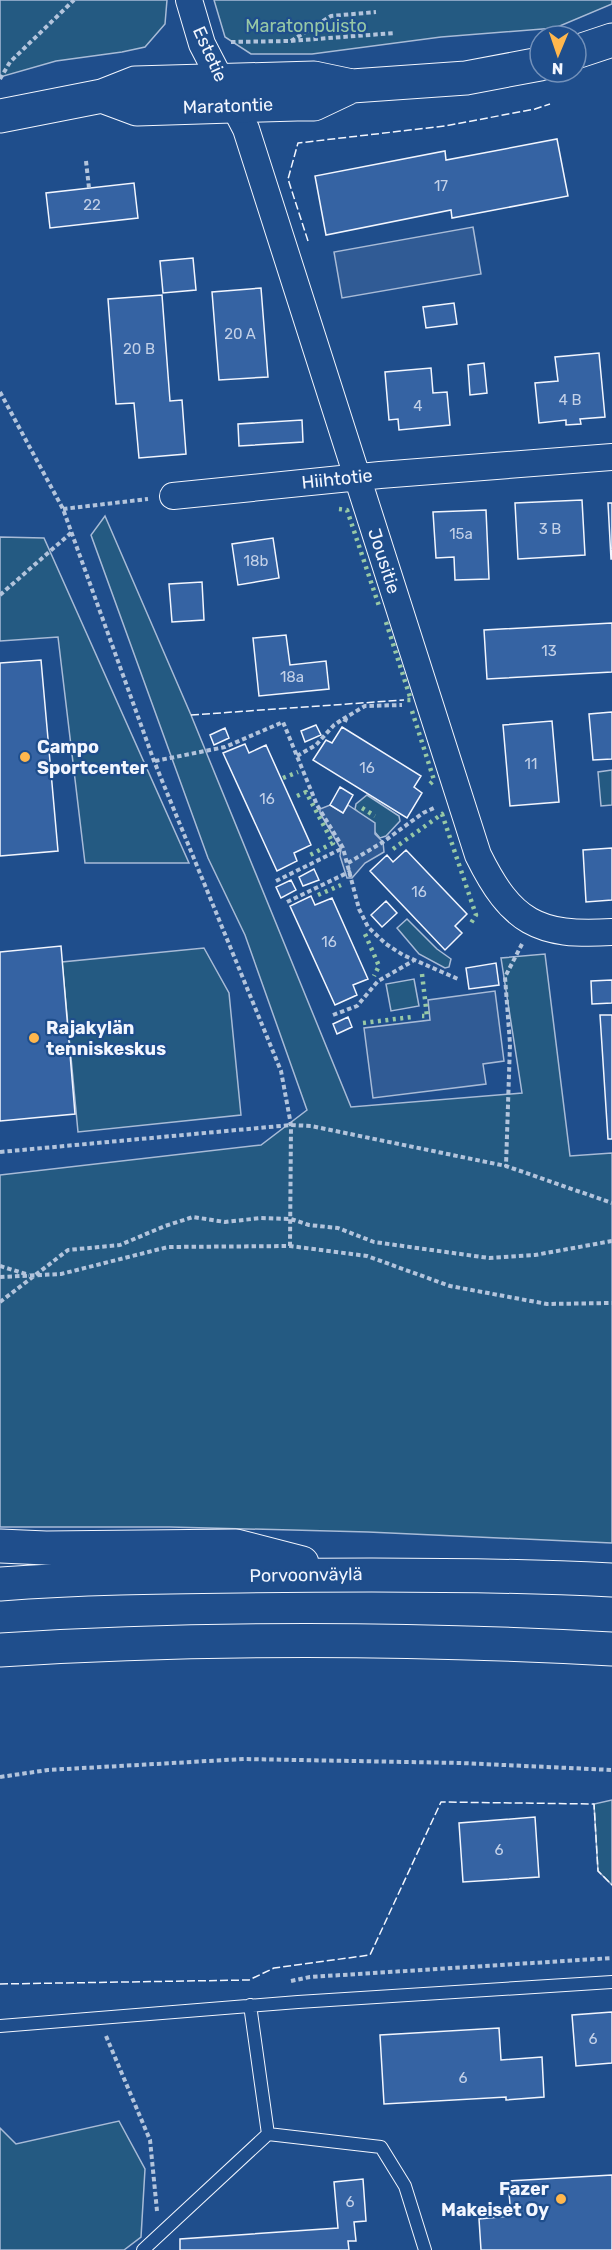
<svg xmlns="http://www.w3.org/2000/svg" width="612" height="2250" font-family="Rubik,sans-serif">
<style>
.green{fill:#245a82;stroke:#a8bbd7;stroke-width:1.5}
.parking{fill:#305b95;stroke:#a8bbd7;stroke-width:1.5}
.building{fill:#3563a3;stroke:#f2f6ff;stroke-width:1.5}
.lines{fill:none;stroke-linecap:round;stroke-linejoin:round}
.lane-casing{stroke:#f2f6ff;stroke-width:14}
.street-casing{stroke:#f2f6ff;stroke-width:28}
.secondary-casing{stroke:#f2f6ff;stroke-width:35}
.highway-casing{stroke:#f2f6ff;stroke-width:35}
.path{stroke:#b3c4dc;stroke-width:4;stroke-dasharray:4.5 3;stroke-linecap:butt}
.lane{stroke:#1f4e8c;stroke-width:12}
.street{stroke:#1f4e8c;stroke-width:26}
.secondary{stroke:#1f4e8c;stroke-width:33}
.highway{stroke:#1f4e8c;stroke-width:33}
.hedge{stroke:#97c8a6;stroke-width:4.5;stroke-dasharray:3 4.5;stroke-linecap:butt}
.fence{stroke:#f2f6ff;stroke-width:1.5;stroke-dasharray:8 3;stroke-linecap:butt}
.poi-dot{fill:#ffb74d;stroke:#1f4e8c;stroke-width:2}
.labels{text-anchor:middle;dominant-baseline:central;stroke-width:4.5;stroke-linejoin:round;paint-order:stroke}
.number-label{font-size:15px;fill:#c3d1e8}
.park-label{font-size:18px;fill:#97c8a6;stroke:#1f4e8c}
.street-label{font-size:18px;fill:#f2f6ff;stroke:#1f4e8c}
.poi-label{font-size:18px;font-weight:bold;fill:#f2f6ff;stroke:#1f4e8c;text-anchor:start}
</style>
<rect width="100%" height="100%" fill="#1f4e8c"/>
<path class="green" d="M0,0H167L165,24L145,47L122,52L56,61L0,77Z
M214,0H612V4L555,28L441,37L312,54H251L225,37Z
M105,516L191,715L351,1107L522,1093L501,958L545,954L570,1156L612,1153V1543L368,1532L170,1527H0V1175L261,1145L307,1110L245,935L208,858L91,535Z
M0,537L44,538L189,863H85L58,637L0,641Z
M612,770V805L601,806L598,772Z
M367,795L399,816L400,821L386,836L380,838L355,809L356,804Z
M407,919L437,949L451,959L449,967L445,968L419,954L397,928Z
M204,948L229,993L241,1115L78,1132L62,962Z
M414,979L419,1006L391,1011L386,984Z
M612,1800V1885L598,1871L594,1804Z
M119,2121L145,2169L141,2237L124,2250H0V2128L16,2144Z"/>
<path class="parking" d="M473,227L481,274L342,298L334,252Z
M330,805L343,813L348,805L375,823V834L383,842L384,852L365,863L352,878H347L340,856L341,849L320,813V809Z
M495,991L504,1061L483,1064L486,1084L373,1098L364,1028L430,1020L428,1000Z"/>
<path class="building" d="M557,139L568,196L452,218L451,210L326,235L315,176L445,151L446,160Z
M134,183L138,218L50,228L46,193Z
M193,258L196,290L163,293L160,261Z
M261,288L268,377L219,380L212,292Z
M162,295L170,401L182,400L186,454L139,458L134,403L116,404L108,299Z
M454,303L457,324L426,328L423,307Z
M599,353L605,417L580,419L581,424L566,425V420L539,423L535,383L558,381L555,357Z
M484,363L487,393L470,395L468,365Z
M431,368L433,393L447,392L450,425L399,430L398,419L389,420L385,372Z
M302,420L303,442L239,446L238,424Z
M582,500L585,555L518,559L515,503Z
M608,503H612V559H611Z
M486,510L489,579L455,580L454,557L436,558L433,512Z
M273,538L279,578L238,585L232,544Z
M202,582L204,620L172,622L169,584Z
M612,623V672L487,679L484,630Z
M286,635L290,665L326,661L329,689L259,696L253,638Z
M41,660L58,851L0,856V663Z
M612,712V759L593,760L589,714Z
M552,721L559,802L510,806L503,725Z
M316,725L321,735L305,742L301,731Z
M342,727L421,776L414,787L422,793L407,818L313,760L326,740L332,743Z
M225,728L229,738L214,745L210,735Z
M245,744L249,753L266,745L311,845L294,853L297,861L277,871L223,753Z
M340,787L353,795L343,813L330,805Z
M612,848V900L586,902L583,850Z
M406,850L467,914L455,926L462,933L445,950L370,871L387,855L393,862Z
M314,869L319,880L303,886L299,877Z
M291,880L296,890L281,898L276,887Z
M311,896L315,905L332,898L368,979L353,985L357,995L335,1005L290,906Z
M386,901L397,913L382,927L371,915Z
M61,946L75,1114L0,1121V952Z
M496,963L499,985L469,989L466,968Z
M612,980V1003L592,1004L591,981Z
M600,1015H612V1139H608Z
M348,1017L352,1027L337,1034L333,1024Z
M535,1817L539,1877L463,1882L459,1823Z
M612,2012V2063L576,2066L572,2015Z
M499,2028L501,2060L542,2057L544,2097L506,2100V2097L384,2104L380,2035Z
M612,2175V2250H481L479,2219L511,2216L508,2181Z
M363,2179L366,2221L354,2222L356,2241H348L349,2250H180V2239L338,2228L334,2182Z"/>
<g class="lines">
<defs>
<path id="lane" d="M250,2005L268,2134L381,2147L405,2186L425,2250
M0,2026L298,2002L612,1982
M143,2250L268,2134"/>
<path id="street" d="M189,0L202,44L246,129L478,855C511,922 538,937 612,932
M173,496L380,475L612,457"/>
<path id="secondary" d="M576,52L612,40
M102,96L137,109L297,104H314L352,86
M0,116L102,96L135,83L314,78L352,86L466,78L540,64"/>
<path id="highway" d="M0,1546L46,1548L236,1546L302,1563
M0,1584C80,1578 160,1577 240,1576C364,1574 488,1574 612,1580
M0,1650C204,1637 408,1638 612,1649"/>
</defs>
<use href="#lane" class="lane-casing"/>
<use href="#street" class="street-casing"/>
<use href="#secondary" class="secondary-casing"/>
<use href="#highway" class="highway-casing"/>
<path class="path" d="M291,41L331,16L376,12
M231,42L290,41L395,33
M0,79L10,62L74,0
M86,161L89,188
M0,392L63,509L154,761L281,1071L291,1125L290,1246
M63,509L148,499
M0,595L72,532
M343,719L365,706L402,705
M297,756L316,745L334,725L343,719L348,721
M155,761L225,747L283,722L317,805L343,848L359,909L368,927L386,944L403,955L458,979
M348,863L383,842L423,813L436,807
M276,881L343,848
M287,902L351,871
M522,944L505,977L510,1044L506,1166L612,1203
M333,1015L357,1006L378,981L413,961
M0,1152L291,1125L311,1126L506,1166
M0,1266L29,1275
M0,1277L61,1274L168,1247L290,1246L367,1256L450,1286L547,1304L612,1303
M0,1302L68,1250L120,1245L165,1226L193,1217L225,1222L261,1218L291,1219L309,1225L338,1228L374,1242L489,1258L535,1255L612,1241
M0,1777L48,1770L244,1759L461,1763L612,1770
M291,1981L310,1977L612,1958
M106,2036L150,2140L157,2211"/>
<use href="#lane" class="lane"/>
<use href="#street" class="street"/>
<use href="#secondary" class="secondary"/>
<use href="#highway" class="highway"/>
<path class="hedge" d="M339,509L347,510L379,606
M386,622L411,700H404
M412,711L434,780L429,785
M283,778L298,772
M297,796L306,792L333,843L310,855
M362,808L375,816
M393,849L442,814L476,915L471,923
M318,895L341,885
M365,934L379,966L374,976
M422,974L427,1016H422
M363,1023L412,1017"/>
<path class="fence" d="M308,241L288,179L298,143L445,126L535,109L550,104
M191,715L404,700
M0,1984L249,1980L274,1968L370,1955L441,1802L594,1804L598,1871L612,1885"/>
</g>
<g class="poi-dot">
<circle cx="25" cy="757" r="6"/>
<circle cx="34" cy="1038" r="6"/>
<circle cx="561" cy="2199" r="6"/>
</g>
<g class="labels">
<g class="number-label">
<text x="441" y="186">17</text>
<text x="92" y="205">22</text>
<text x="240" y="334">20 A</text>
<text x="139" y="349">20 B</text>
<text x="570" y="400">4 B</text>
<text x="418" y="406">4</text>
<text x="550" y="529">3 B</text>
<text x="461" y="534">15a</text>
<text x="256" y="561">18b</text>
<text x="549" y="651">13</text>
<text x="292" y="677">18a</text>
<text x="531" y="764">11</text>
<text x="367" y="768">16</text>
<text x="267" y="799">16</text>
<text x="419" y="892">16</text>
<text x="329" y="942">16</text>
<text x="499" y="1850">6</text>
<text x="593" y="2039">6</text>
<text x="463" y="2078">6</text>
<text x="350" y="2202">6</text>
</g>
<g class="park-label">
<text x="306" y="26">Maratonpuisto</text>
</g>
<g class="street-label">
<text transform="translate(210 54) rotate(66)">Estetie</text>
<text transform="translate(228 106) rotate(-2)">Maratontie</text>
<text transform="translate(337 479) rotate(-6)">Hiihtotie</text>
<text transform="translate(384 561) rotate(72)">Jousitie</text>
<text transform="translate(306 1575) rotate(-1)">Porvoonväylä</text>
</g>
<g class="poi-label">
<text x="37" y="747">Campo<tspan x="37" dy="21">Sportcenter</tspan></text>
<text x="46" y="1028">Rajakylän<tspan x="46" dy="21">tenniskeskus</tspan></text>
<text x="549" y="2189" text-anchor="end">Fazer<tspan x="549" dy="21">Makeiset Oy</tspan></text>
</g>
</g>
<g transform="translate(558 54) rotate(182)"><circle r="28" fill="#1f4e8c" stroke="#7391ba" stroke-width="1.5"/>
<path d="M0-4.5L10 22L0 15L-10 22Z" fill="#ffb74d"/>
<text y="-9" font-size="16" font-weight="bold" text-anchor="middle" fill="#f2f6ff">N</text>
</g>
</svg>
